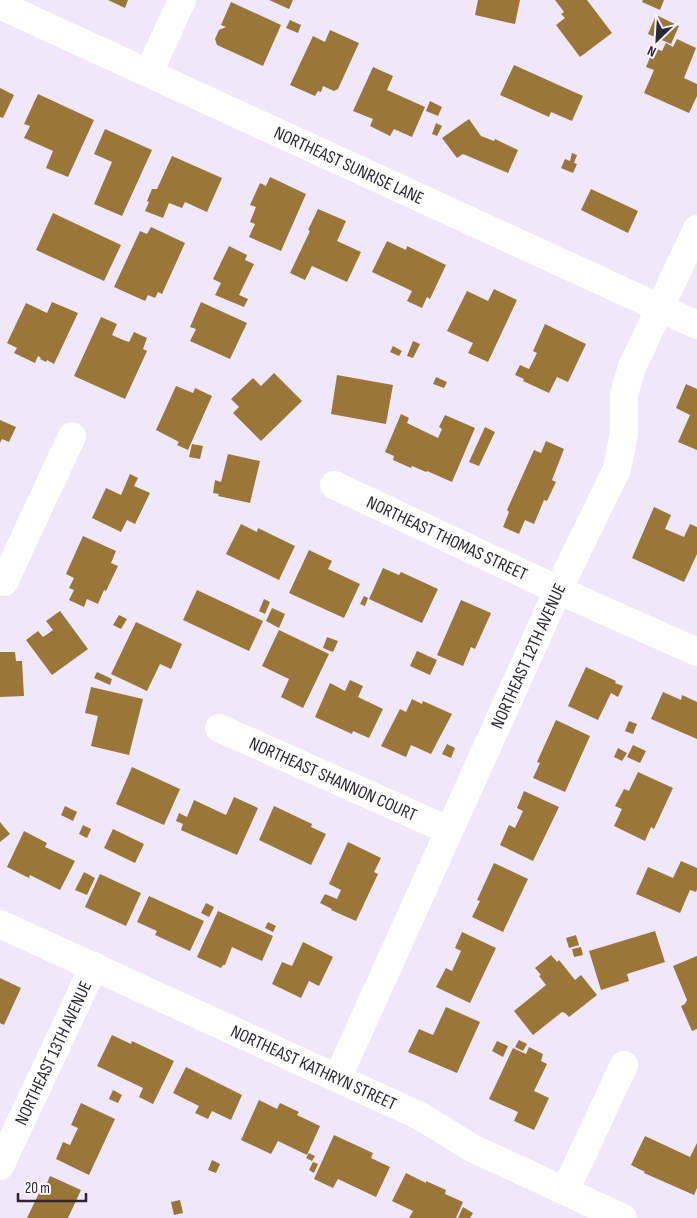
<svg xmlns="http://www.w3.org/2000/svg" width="697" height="1218" font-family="'Sofia Sans Condensed',sans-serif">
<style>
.building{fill:#9a7639}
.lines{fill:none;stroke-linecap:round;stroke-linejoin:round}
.minor{stroke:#fff;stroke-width:28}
.labels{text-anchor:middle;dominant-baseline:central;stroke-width:4;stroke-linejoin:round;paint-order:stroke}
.street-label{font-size:18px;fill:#2d2733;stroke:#faf7fe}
</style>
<rect width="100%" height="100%" fill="#f1e7fa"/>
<path class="building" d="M108,0H128L125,8Z
M269,0H293L289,9Z
M478,0H520L515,24L475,15Z
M555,0H587L612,33L580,57L556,25L565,18L561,14L564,12Z
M643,0H664L660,10L642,2Z
M231,2L281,25L263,66L217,45L215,39L219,30L226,27L221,25Z
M656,15L679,26L671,44L648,34Z
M290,20L301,25L298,33L286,28Z
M330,30L359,43L338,89L334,91L323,86L321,92L318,91L315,96L290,85L313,36L325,42Z
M677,39L696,48L684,78L697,84V96L689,113L644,93L654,70L646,67L654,48L662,51L666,43L673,47Z
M514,65L583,96L572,121L551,112L549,117L500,95Z
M373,67L393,76L387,90L425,107L412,137L394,129L390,136L370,126L373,119L353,111Z
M0,88L14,95L3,118L0,117Z
M38,94L94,120L68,177L46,168L53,151L24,138L30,126L24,124Z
M430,101L442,107L438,116L426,111Z
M469,119L481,136L494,141L495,139L518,150L508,173L463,154L457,158L442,138Z
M436,123L442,126L437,136L432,134Z
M105,129L152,150L122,216L94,204L112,162L94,154Z
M572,153L577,155L574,163L577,164L573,173L561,168L565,159L570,161Z
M172,156L222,178L207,212L185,202L182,208L169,203L163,218L145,211L149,202L147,201L152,189H157Z
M270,177L306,194L281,251L249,237L255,224L250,222L256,207L250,205L260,183L266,186Z
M591,189L638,211L628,233L581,210Z
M318,209L346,221L337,241L361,252L347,282L312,266L305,280L290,273L310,231L308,230Z
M53,213L121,245L104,281L36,250Z
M151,227L185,243L162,294L158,292L155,298L148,295L145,301L114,287L140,231L147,234Z
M387,241L406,250L407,246L446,265L430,299L427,297L422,308L407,301L412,291L372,272Z
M229,246L247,255L245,260L254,264L239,295L248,299L244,307L215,295L221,283L213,279Z
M494,289L517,300L488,362L468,353L473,343L447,331L467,291L488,301Z
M52,302L78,313L54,364L47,360L46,362L40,359L41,358L38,356L35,363L14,353L17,348L7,343L26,303L47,313Z
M201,302L247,323L230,359L190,341L196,329L190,327Z
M101,317L117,324L112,335L123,340L129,342L134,332L147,338L143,349L147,351L125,399L74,376Z
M545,324L586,344L568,382L557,377L549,393L523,381L524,379L515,375L520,365L529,369L537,353L533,351Z
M413,341L420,344L413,358L407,356Z
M393,346L402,351L399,356L390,352Z
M274,373L302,401L261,441L233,413L239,407L231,399L253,378L261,386Z
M337,375L393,385L386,424L331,414Z
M436,377L447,382L444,388L433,384Z
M686,384L697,389V450L678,442L690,415L676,408Z
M176,386L193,393L195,388L212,396L188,450L177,445L179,442L156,430Z
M401,414L409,418L407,423L438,438L442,429L439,427L445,415L475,428L452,482L427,471L426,472L412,466L411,468L393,460L394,456L385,452Z
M0,420L16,427L9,442L2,439L0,443Z
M485,427L495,432L479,466L469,462Z
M546,441L564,449L552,480L556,482L547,501L544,500L534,524L525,520L519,534L503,527L509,512L507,510L534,450L541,453Z
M192,444L203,446L200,459L189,457Z
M228,454L260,461L250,503L218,496L219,494L213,493L215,480L221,482Z
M130,474L138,478L134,486L150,493L135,524L127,520L121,532L92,518L106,488L121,495Z
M654,507L671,515L665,529L684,537L690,524L697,527V554L684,582L632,558Z
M241,524L257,532L258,528L295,546L279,580L226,554Z
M83,536L116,551L111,563L118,566L106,591L104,590L98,604L87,599L84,607L69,600L74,590L69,588L74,578L66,574Z
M309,550L332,561L328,569L360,584L344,618L289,593Z
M383,568L399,575L401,572L438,589L422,623L369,599Z
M197,590L263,621L249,651L183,620Z
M364,596L368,598L365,606L360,604Z
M264,599L270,602L265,614L259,611Z
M461,600L491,613L475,649L471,647L463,666L437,655Z
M272,608L285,614L279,628L266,621Z
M60,611L88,649L52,675L26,640L38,631L43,637L49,633L53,630L46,621Z
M119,615L127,619L121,629L113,625Z
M136,622L182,644L171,669L160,664L147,691L111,674Z
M279,630L329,654L303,708L281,697L289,679L262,666Z
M327,637L338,641L333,652L323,648Z
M417,651L437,660L430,675L410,666Z
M0,652H15L16,661H22L24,696L0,697Z
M586,667L616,681L615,683L623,686L618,697L611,693L598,720L568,706Z
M97,672L112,679L110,685L94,678Z
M350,680L363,686L358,697L383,709L369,738L353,731L352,734L315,717L330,683L345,691Z
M91,687L143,699L129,755L91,746L98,716L85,713Z
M663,692L681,700L682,695L697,702V739L651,719Z
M412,699L422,704L423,701L452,714L431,754L411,745L406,757L381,746L400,709L406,712Z
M556,720L590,736L565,792L533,778L540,763L537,762Z
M629,721L637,724L633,734L625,731Z
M447,744L455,748L451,758L442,754Z
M633,745L646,751L640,763L627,757Z
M618,748L627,753L622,761L614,757Z
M132,767L180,789L164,825L116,804Z
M638,772L673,788L654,829L651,827L645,841L614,826L622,809L615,806L624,789L629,791Z
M524,791L559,807L533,861L500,845L509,825L515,828L523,811L517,808Z
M234,797L258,808L237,855L181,830L183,824L176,821L179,813L187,817L194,800L226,815Z
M65,806L77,812L73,821L61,815Z
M274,806L312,824L311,827L326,834L311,865L259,840Z
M0,822L10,834L0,842Z
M83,825L91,829L87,838L79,834Z
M113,829L144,844L135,863L104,848Z
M24,831L47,843L45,847L75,861L60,890L30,875L29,878L7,867Z
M348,842L381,858L374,872L378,874L356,921L331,910L332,909L320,903L325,894L337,899L341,890L329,884Z
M681,861L697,868V889L696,892L690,890L680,913L636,894L648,867L673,878Z
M494,863L528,879L503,932L472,917L480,901L477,900Z
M84,872L95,878L87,895L75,890Z
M100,874L141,893L126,926L85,907Z
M149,896L204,921L190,951L155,935L157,931L137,922Z
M206,903L214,907L209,917L201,913Z
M218,911L273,936L262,961L232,947L225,965H223L221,968L197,957Z
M268,922L276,926L273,932L265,928Z
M655,931L665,962L627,974L629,981L601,990L589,951Z
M462,932L496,948L470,1003L436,987L446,968L452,971L461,951L455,948Z
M576,935L579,945L569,948L566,938Z
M303,942L333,957L319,986L309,981L301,998L272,984L282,962L292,966Z
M581,947L583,955L574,957L572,949Z
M551,955L557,962L559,960L575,980L581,975L597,995L569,1017L565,1013L562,1012L533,1035L514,1011L546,985L539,976L541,975L535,968Z
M697,956V1029L692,1031L681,1006L685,1004L687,1000L673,966Z
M0,978L21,988L4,1025L0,1023Z
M446,1007L480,1022L457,1073L408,1052L419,1029L433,1035Z
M112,1035L131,1044L132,1041L174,1061L153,1104L139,1097L143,1088L97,1066Z
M519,1040L527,1044L523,1051L515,1047Z
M497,1041L508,1046L503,1057L492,1051Z
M529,1047L543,1054L541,1061L547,1064L534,1091L549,1098L534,1130L514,1121L518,1112L489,1099L513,1048L526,1054Z
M186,1067L242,1095L231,1120L212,1111L208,1119L195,1113L199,1106L173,1093Z
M113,1090L122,1095L118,1103L109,1099Z
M259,1100L277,1109L280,1103L299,1112L297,1115L320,1126L307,1155L278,1141L271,1154L241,1140Z
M81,1103L115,1119L89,1175L56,1159L63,1142L70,1145L78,1128L71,1125Z
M334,1135L373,1153L371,1158L390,1167L376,1197L338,1179L333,1188L314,1179Z
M645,1136L690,1157L697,1143V1188L694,1195L644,1173L645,1172L631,1165Z
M309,1153L315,1156L312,1161L306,1158Z
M212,1160L220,1164L216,1173L208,1170Z
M313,1162L318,1164L314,1173L309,1170Z
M406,1173L426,1183V1181L446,1190L445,1194L463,1202L456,1218H409L413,1211L392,1201Z
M50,1176L81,1190L68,1218H27L40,1191L43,1193Z
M180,1200L183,1213L174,1215L171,1202Z
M463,1207L473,1213L470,1218H458Z"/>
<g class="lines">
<g class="minor">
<path id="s1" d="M0,5L697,325"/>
<path d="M149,72L182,0"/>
<path id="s2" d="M334,485L558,590L697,652"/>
<path d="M0,581L4,582L72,436"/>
<path id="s3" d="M219,728L448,830"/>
<path id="s4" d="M0,924L420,1116L472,1148L623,1218"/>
<path id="s5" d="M338,1077L558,590L617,469L624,433V394L632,367L697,229"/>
<path id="s6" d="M0,1166L94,966"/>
<path d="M565,1191L624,1065"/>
</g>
</g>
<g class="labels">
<g class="street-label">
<text stroke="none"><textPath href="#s1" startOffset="384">NORTHEAST SUNRISE LANE</textPath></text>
<text stroke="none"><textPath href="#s2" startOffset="125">NORTHEAST THOMAS STREET</textPath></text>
<text stroke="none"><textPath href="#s5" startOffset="462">NORTHEAST 12TH AVENUE</textPath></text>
<text stroke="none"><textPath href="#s3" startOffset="125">NORTHEAST SHANNON COURT</textPath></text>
<text stroke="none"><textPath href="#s6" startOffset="125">NORTHEAST 13TH AVENUE</textPath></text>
<text stroke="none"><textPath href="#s4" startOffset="345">NORTHEAST KATHRYN STREET</textPath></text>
</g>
</g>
<g transform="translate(657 40) rotate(205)" stroke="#faf7fe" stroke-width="4" paint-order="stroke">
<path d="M0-4L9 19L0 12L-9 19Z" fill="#2d2733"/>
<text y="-8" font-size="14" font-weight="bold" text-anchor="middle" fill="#2d2733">N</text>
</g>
<path d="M18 1193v8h68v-8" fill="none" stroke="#2d2733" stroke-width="2.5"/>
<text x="25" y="1193" font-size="15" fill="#2d2733" stroke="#faf7fe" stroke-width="4" paint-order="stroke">20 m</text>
</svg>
